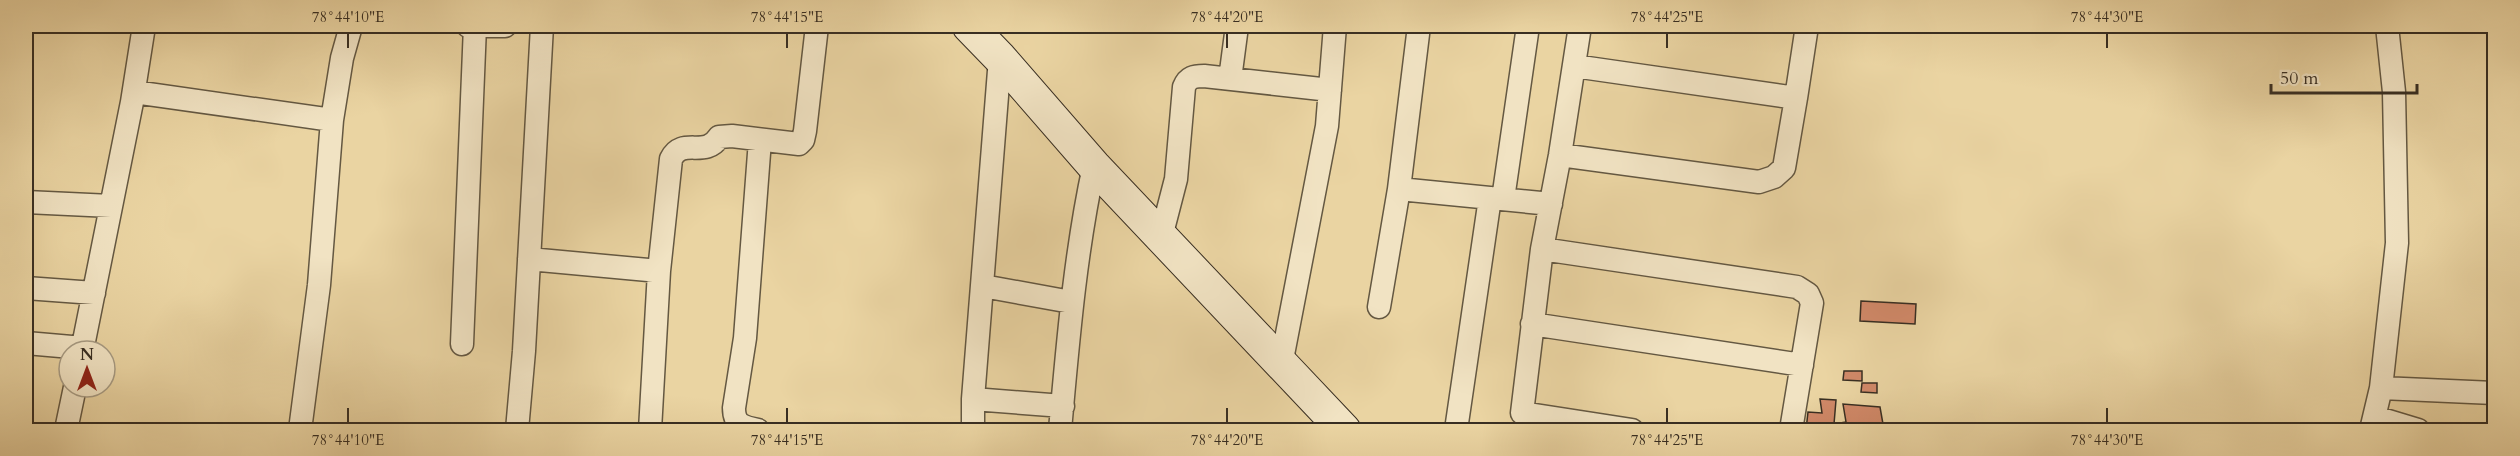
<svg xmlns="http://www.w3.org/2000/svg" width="2520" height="456" font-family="Cardo,serif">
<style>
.building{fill:#d18969;stroke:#382e22;stroke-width:1.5}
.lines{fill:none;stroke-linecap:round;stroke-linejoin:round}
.street-casing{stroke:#645842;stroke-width:25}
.secondary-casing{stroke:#382e22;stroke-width:35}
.street{stroke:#f1e3c3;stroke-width:22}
.secondary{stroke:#f1e3c3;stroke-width:33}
.ticks{fill:none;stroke:#382e22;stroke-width:2}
.neatline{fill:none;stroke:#382e22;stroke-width:2}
.ticks-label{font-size:15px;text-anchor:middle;fill:#382e22}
</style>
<rect width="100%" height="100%" fill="#ead4a2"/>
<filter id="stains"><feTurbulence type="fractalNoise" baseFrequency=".00333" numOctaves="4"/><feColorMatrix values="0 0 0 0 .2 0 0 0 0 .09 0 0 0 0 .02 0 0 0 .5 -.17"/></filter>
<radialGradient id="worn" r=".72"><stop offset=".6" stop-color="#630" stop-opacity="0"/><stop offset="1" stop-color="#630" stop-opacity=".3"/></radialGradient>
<path class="building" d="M1861,301L1916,304L1915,324L1860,321Z
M1844,371H1862V381L1843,380Z
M1862,383H1877V393L1861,392Z
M1820,399L1836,400L1834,424L1846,422L1843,404L1880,407L1883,424L1852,430H1806L1808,412L1822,413Z"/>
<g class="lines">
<defs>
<path id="street" d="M468,26H505
M1419,26L1399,189L1551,204
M1580,26L1560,155L1542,249L1797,287L1808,294L1812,303L1791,430
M1230,79L1237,26
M134,92L332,120L319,285L300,430
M1796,98L1807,26
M332,120L342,58L351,26
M1560,155L1759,182L1774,177L1784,168L1796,98L1574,66
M1503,199L1528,26
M26,202L111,206
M1161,237L1176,179L1184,87C1188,77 1194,76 1204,76L1330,90
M1542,249L1522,413L1632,430
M529,259L659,271
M983,286L1071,302
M26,288L94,293
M1379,307L1399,189
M1532,324L1802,365
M26,343L83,348
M462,344L475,26
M82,351L132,102L144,26
M1281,365L1327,126L1335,26
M2381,388L2494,393
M973,399L1063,406
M2375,417L2418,430
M66,430L75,387
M517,430L524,351L542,26
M650,430L659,271L671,159C682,136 705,159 719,137L732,136L799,144L803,140L805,131L817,26
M758,430C743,427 734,425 734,408L745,338L760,140
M973,430V399L1000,58
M1060,430C1068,342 1075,254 1094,166
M1456,430L1490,198
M2371,430L2381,388L2397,243L2394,92L2387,26"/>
<path id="secondary" d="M969,26L1000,58L1094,166L1344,430"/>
</defs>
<use href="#street" class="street-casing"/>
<use href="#secondary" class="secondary-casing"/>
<use href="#street" class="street"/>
<use href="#secondary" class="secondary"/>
</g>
<path class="ticks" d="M348,33V48M787,33V48M1227,33V48M1667,33V48M2107,33V48M348,408V423M787,408V423M1227,408V423M1667,408V423M2107,408V423"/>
<rect width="2520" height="456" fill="none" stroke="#ead4a2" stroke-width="66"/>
<g transform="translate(87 369)"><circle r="28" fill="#f1e3c3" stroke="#a79b83" stroke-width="1.5"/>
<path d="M0-4.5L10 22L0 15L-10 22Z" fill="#8f2418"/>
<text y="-9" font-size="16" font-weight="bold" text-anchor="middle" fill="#382e22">N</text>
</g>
<path d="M2271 84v9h146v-9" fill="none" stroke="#382e22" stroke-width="3"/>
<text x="2280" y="84" font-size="18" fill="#382e22" stroke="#f1e3c3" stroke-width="4.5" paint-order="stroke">50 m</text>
<rect x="33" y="33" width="2454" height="390" class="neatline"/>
<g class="ticks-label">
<text x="348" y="22">78°44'10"E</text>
<text x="787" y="22">78°44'15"E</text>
<text x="1227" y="22">78°44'20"E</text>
<text x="1667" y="22">78°44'25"E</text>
<text x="2107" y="22">78°44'30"E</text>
<text x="348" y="445">78°44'10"E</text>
<text x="787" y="445">78°44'15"E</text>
<text x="1227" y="445">78°44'20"E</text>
<text x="1667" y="445">78°44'25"E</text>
<text x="2107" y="445">78°44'30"E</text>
</g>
<rect width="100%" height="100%" filter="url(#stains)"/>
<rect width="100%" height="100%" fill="url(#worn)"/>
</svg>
